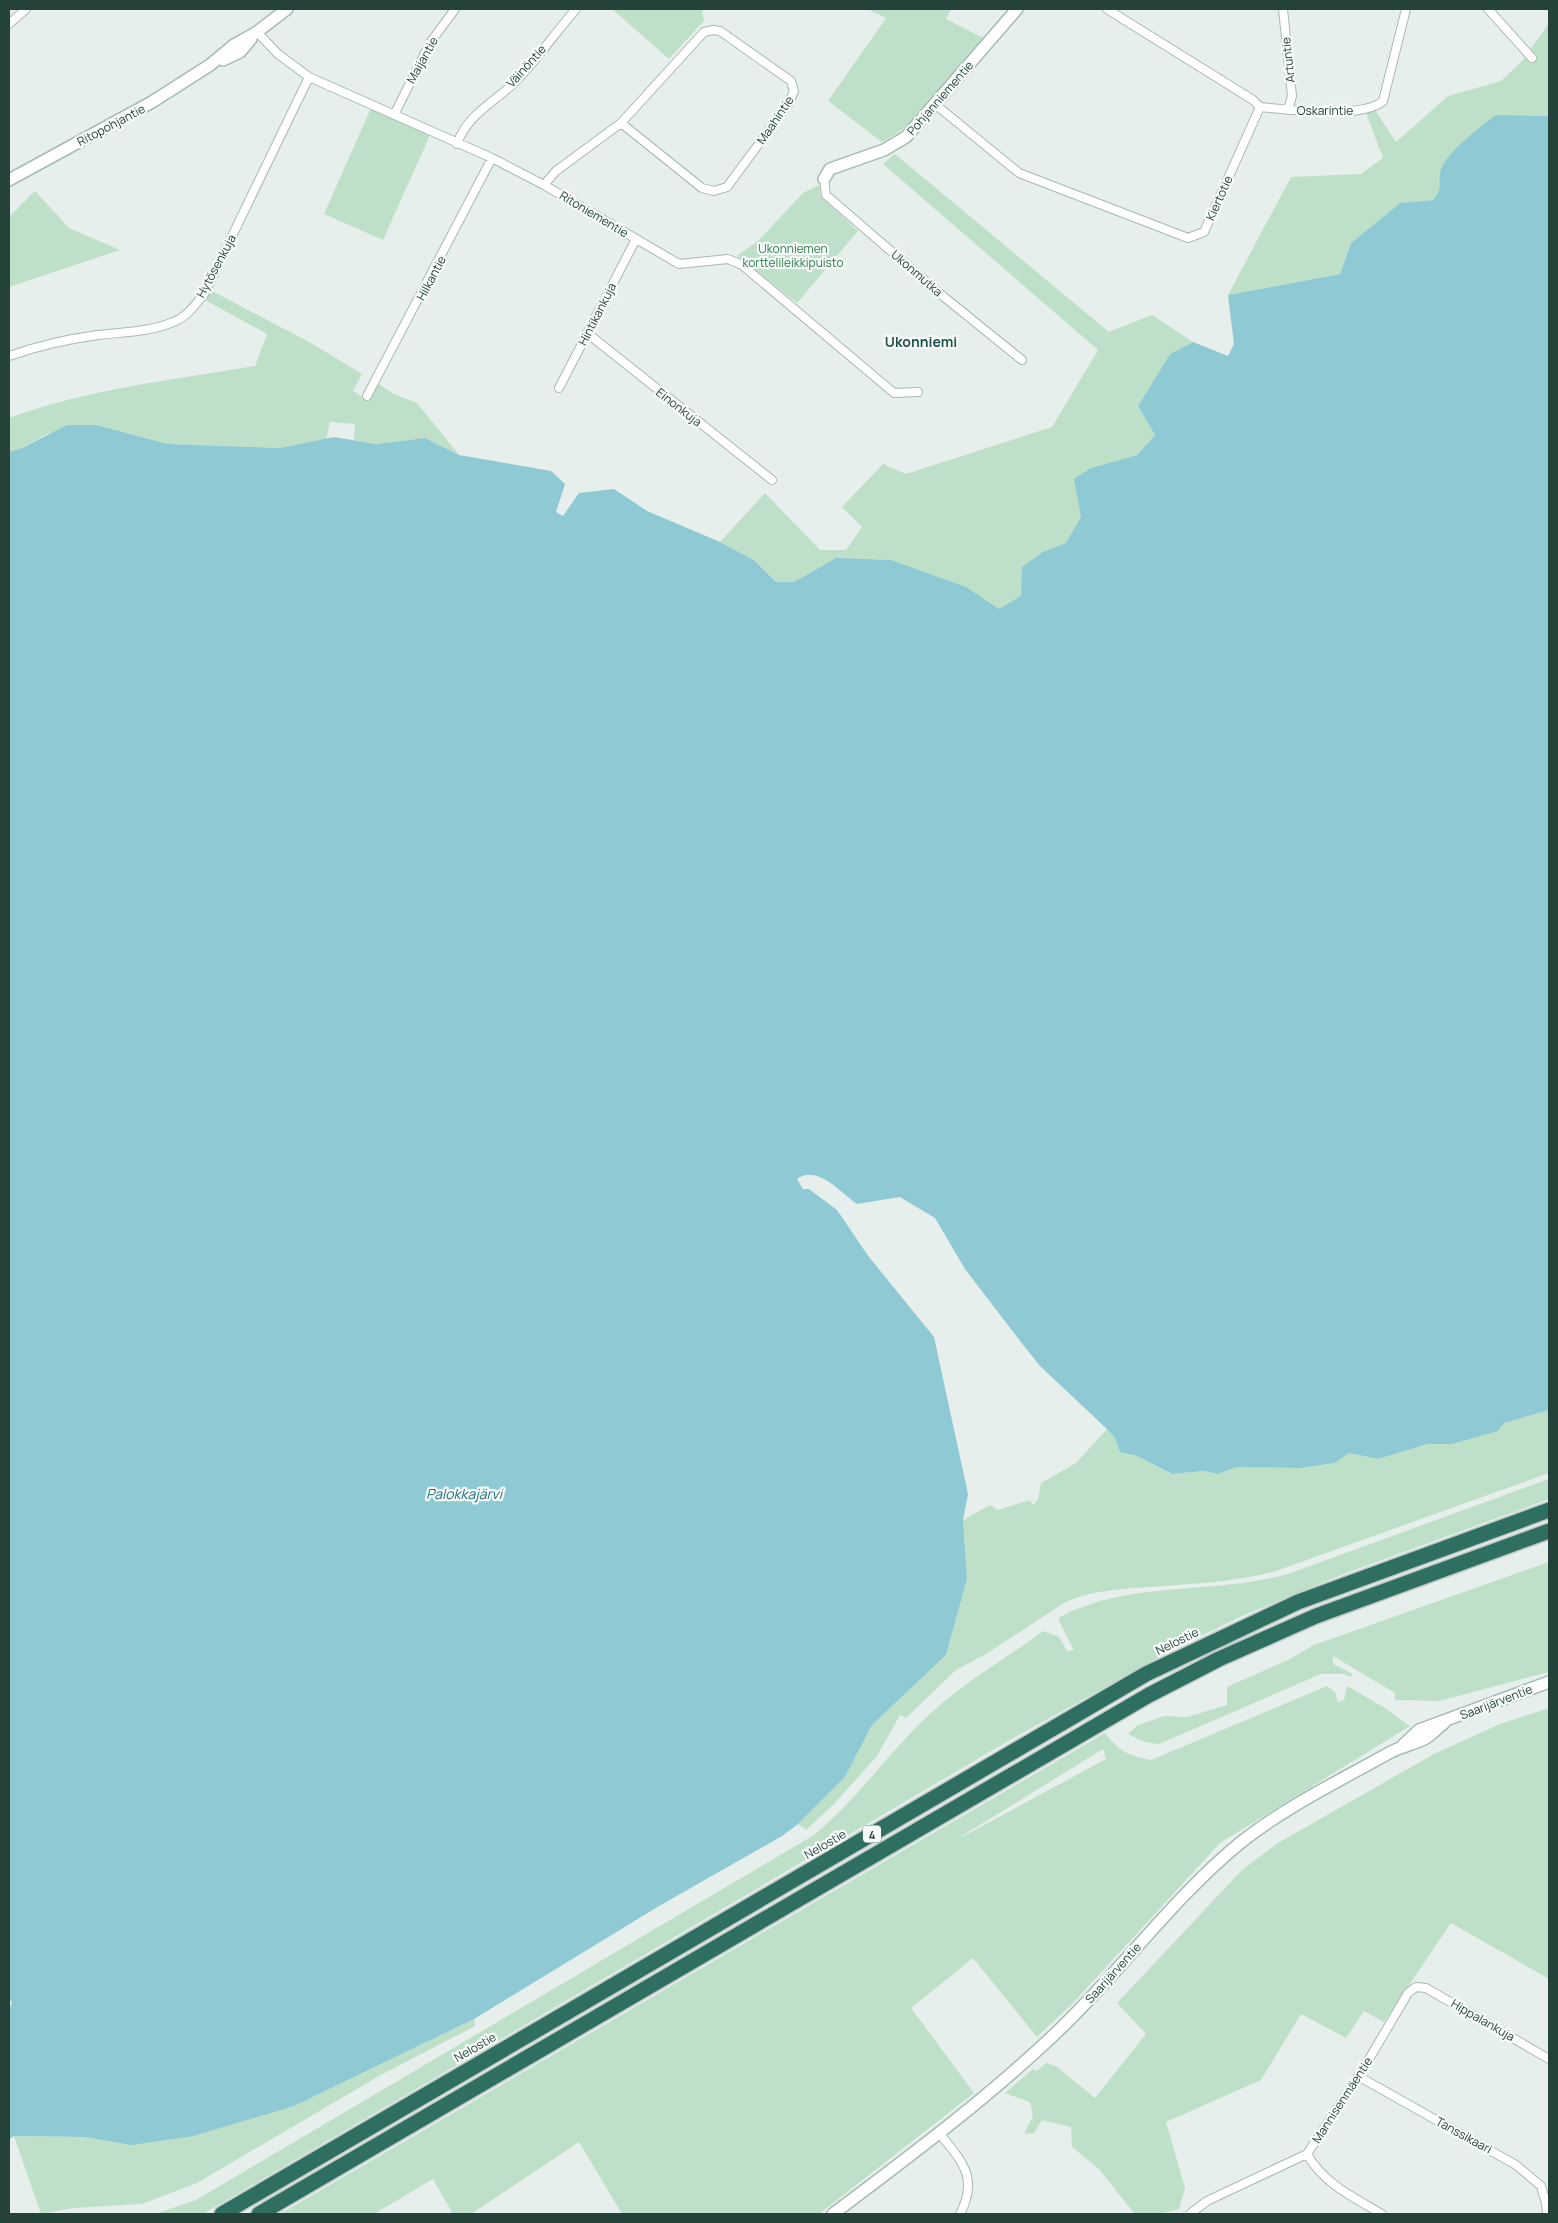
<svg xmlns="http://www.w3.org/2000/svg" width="1558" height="2223" font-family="Manrope,sans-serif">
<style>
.green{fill:#bfe0c8;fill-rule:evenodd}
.water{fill:#8ec9d4}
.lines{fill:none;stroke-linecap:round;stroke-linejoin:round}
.street-casing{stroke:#a8b8b2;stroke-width:10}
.secondary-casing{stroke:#a4bbb3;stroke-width:14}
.highway-casing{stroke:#c2cac8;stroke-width:18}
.street{stroke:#fff;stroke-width:8}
.secondary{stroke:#fff;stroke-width:11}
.highway{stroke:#2f6f62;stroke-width:15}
.labels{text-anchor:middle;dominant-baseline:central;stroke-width:4.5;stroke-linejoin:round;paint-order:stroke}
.shield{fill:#f7fbf9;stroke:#637a73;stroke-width:1}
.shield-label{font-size:11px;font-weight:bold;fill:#24423a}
.street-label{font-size:12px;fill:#24423a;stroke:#f7fbf9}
.park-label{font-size:12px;fill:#2d7a4b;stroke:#f7fbf9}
.neighbourhood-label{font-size:14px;font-weight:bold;fill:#1f5548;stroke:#f7fbf9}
.water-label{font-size:14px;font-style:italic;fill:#1c6f80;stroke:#f7fbf9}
</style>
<rect width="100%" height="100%" fill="#e6efeb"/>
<path class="green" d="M612,9H702L704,21L669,59Z
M867,9H951L946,19L985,39C954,75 925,120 882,142L828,101L886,18Z
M1549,23V116L1496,115L1442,167L1441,192L1433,200L1400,203L1351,243L1340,274L1228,295L1291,177L1361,174L1383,158L1365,110L1373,107L1396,142L1448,96L1501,81L1523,60Z
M371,108L430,135L383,240L324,214Z
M895,154L1109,332L1152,315L1193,342L1170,354L1138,406L1155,435L1137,455L1091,468L1097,527L1012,623L891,560L836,558L794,582H776L754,560L720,542L765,493L820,550H846L862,527L842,507L883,464L906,474L1052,427L1098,350L883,164Z
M819,185L821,197L858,231L797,303L737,256L759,240L803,193Z
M35,191L69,228L120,250L9,287V217Z
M210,290L311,343L362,374L353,391L364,398L377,383L394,394L417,403L459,455L425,438L376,444L354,440L355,424L330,422L326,439L280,448L168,444L96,425L47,434L22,448L9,452V418C88,389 172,380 255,366L267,334L205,300Z
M1549,1410V1473L1276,1571C1235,1582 1192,1584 1150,1587C1121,1589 1091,1590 1064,1603L986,1654L956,1670L906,1718L900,1715L877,1756L833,1805L806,1830L798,1824L845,1777L872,1725L946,1655L967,1579L963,1520L990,1505L998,1510L1030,1500L1033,1505L1038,1499L1041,1483L1076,1463L1107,1429L1115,1438L1120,1452L1137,1456L1171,1474L1203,1471L1218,1474L1237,1467L1301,1468L1335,1463L1349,1453L1378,1459L1428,1444H1452L1504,1423Z
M1549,1479V1499L1346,1573L1242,1616L1176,1648L1015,1737L203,2214H155L196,2200L814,1835C858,1799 890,1750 932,1712C966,1681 1007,1658 1043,1631L1059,1637L1067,1651L1074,1650L1059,1621L1060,1617C1129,1580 1213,1595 1288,1574Z
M1549,1562V1672L1439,1701L1395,1700V1693L1333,1656V1664L1353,1674L1351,1677L1343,1674H1321L1159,1744L1145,1742L1128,1734L1138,1725L1164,1716L1187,1717L1227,1705V1687L1288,1660L1314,1645Z
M1327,1686L1335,1692L1338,1702L1344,1700L1347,1686L1385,1708L1410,1726L1220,1843L1073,2003L1037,2037L973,1958L911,2008L974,2093L819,2214H622L579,2142L471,2214H453L433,2179L374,2214H280L1105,1733C1119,1751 1129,1756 1151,1760ZM1103,1749L1106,1759L962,1837V1836Z
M1549,1708V1979L1451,1923L1384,2022L1364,2011L1346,2038L1301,2014L1261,2080L1166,2122L1185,2188L1179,2209L1158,2214L1134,2213L1099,2169L1072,2147L1071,2127L1042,2120L1034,2133L1024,2134L1033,2116L1030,2102L1005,2093L1033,2069L1037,2071L1046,2063L1056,2066L1095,2098L1146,2034L1117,2003L1242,1870L1278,1843L1434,1754L1500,1724Z
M474,2019L475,2026L379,2076L197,2183L142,2204L73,2208L41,2214L14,2136L86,2137L294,2106Z"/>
<path class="water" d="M1496,115L1549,116V1410L1504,1423L1498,1431L1452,1444H1428L1378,1459L1349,1453L1335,1463L1301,1468L1237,1467L1218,1474L1203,1471L1172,1474L1137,1456L1120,1452L1115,1438L1107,1429L1040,1366L1024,1346L965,1269L935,1218L900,1197L857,1204C840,1192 817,1164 797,1179L803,1189H809L837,1210L869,1257L934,1337L968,1494L963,1520L967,1579L946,1655L872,1725L845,1777L798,1824L782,1836L659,1906L474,2019L294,2106L193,2136L132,2145L86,2137L14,2136L9,2139V2011L12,2002L9,1999V452L22,448L67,425H96L168,444L280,448L334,437L376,444L425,438L459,455L551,471L565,484L556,512L563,516L579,493L614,489L647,511L720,542L754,560L776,582H794L836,558L891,560L966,587L999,609L1021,596L1022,567L1043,552L1066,543L1081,517L1074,479L1091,468L1137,455L1155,435L1138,406L1170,354L1193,342L1228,356L1234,344L1228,295L1340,274L1351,243L1400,203L1433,200C1445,186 1436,181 1442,167C1447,153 1483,124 1496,115Z"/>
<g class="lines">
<defs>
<path id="street" d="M1283,9L1292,96L1288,110
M1488,9L1532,58
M9,24L26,9
M257,32L278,54L309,77L492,158L544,185L679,264L728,259L742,265L894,393L918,392
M936,105L1019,173L1188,238L1204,232L1260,107L1253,100L1107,9
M1260,107C1287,110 1363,119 1383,101L1406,9
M394,115L430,43L455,9
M457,144C467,115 493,103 514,83C536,61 555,33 576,9
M824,179L826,195L944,297L1022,360
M544,185L556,171L621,123L704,32L713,30L720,31L791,81L794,91L789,103L727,187L714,191L702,188L621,123
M587,333L772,480
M9,356C38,346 67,339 98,335C122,332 151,332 173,322C187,317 195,305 204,294L309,77
M559,388L636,239
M367,396L492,158
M1358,2076L1516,2165L1541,2186L1546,2203L1547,2214
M939,2133C962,2161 979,2178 960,2214
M1307,2154C1323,2183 1354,2198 1382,2214
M1190,2214L1207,2201L1307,2154L1362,2071L1408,1993L1416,1987L1426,1988L1549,2059"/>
<path id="secondary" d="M223,60L240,52L251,39
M824,179L830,169L884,150L906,137L1017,9
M9,180L152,102L210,65L234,45L257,32L287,9
M1403,1745L1419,1730L1549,1682
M833,2214C910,2156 988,2098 1058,2031C1121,1971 1172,1899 1240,1843C1285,1807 1339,1781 1389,1753C1400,1747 1411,1745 1422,1740C1430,1737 1437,1728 1444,1723"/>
<path id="highway" d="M222,2214L1146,1674L1298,1602L1549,1510
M259,2214L1149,1695L1219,1659L1316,1616L1549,1531"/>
</defs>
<use href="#street" class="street-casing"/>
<use href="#secondary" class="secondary-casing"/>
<use href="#highway" class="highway-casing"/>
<use href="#street" class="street"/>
<use href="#secondary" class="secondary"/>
<use href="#highway" class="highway"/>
</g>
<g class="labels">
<rect class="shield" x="863" y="1825.5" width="18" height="17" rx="4"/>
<g class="shield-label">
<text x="872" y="1834">4</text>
</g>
<g class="street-label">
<text transform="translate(422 60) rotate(-61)">Maijantie</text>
<text transform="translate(1288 60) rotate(-96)">Artuntie</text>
<text transform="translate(526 66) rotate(-48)">Väinöntie</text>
<text transform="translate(940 98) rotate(-49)">Pohjanniementie</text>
<text x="1325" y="110">Oskarintie</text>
<text transform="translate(775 120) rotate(-56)">Maahintie</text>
<text transform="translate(111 125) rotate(-28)">Ritopohjantie</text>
<text transform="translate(1219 198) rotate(-66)">Kiertotie</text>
<text transform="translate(594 214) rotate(31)">Ritoniementie</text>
<text transform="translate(216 266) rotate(-62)">Hytösenkuja</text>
<text transform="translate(917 273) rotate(41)">Ukonmutka</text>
<text transform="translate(431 278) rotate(-62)">Hilkantie</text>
<text transform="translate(597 314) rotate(-63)">Hintikankuja</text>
<text transform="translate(679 407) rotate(38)">Einonkuja</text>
<text transform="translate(1177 1641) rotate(-26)">Nelostie</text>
<text transform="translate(1496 1702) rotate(-21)">Saarijärventie</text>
<text transform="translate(825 1844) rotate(-30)">Nelostie</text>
<text transform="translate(1113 1973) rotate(-48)">Saarijärventie</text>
<text transform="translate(1483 2020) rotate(30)">Hippalankuja</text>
<text transform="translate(475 2047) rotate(-30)">Nelostie</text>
<text transform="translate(1342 2100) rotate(-57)">Mannisenmäentie</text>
<text transform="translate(1464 2135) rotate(29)">Tanssikaari</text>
</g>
<g class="park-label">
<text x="793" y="248">Ukonniemen<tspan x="793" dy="14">korttelileikkipuisto</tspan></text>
</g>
<g class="neighbourhood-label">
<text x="921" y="341">Ukonniemi</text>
</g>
<g class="water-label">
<text x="464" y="1493">Palokkajärvi</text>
</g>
</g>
<rect width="1558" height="2223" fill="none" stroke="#24423a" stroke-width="20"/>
</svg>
